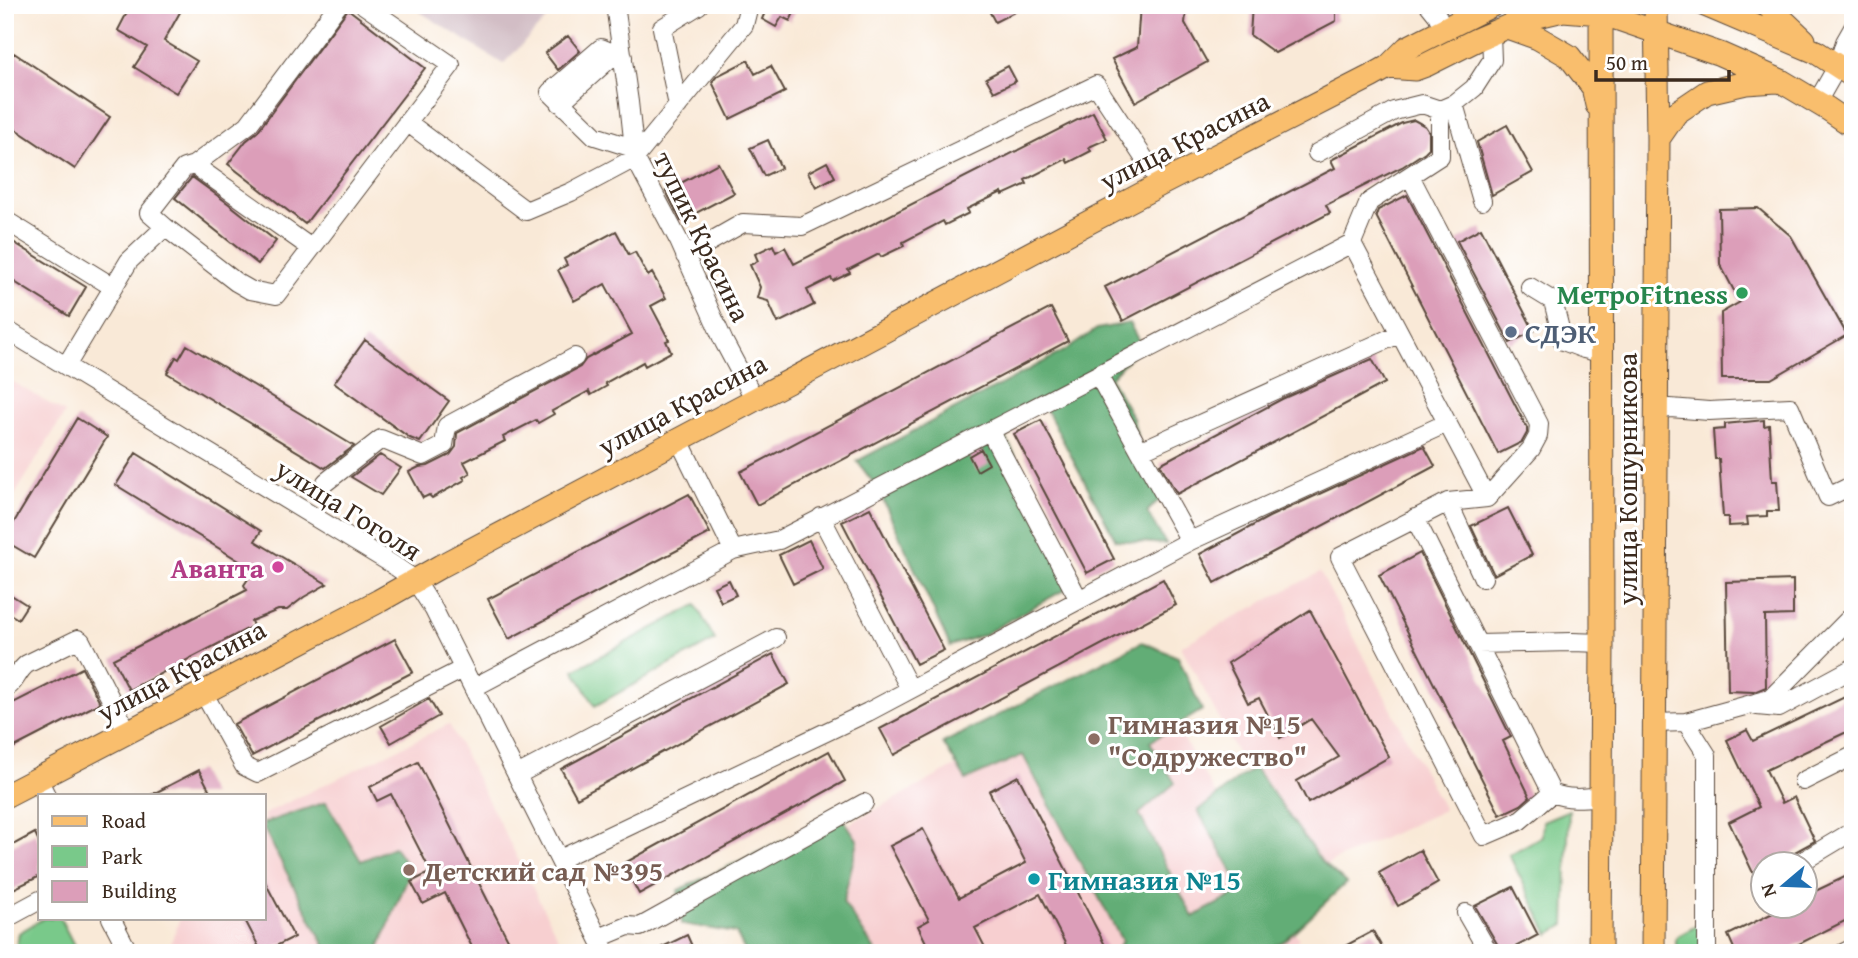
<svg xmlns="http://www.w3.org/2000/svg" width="1858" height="958" font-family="'Gentium Book Plus',serif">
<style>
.built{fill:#f7cfd0}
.industrial{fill:#d2bdc5}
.green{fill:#79c98a;stroke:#5a7a54;stroke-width:2}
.forest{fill:#62ad76;stroke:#4e6c4a;stroke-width:2}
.building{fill:#dc9eb9}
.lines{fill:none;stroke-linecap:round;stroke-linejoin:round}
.minor-casing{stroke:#58473a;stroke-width:20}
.major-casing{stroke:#58473a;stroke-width:25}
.minor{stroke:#fff;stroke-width:18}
.major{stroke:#f9be6d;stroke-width:23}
.leisure-dot{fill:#2e9e5b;stroke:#fff;stroke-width:2.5}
.service-dot{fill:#5c6f8a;stroke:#fff;stroke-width:2.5}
.hotel-dot{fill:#d1479c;stroke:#fff;stroke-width:2.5}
.education-dot{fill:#8d6e63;stroke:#fff;stroke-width:2.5}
.culture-dot{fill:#0f9aa8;stroke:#fff;stroke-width:2.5}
.labels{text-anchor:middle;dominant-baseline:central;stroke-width:6;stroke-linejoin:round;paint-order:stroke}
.street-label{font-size:28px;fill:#3b2a1e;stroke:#fff}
.leisure-label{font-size:28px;font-weight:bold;fill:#27864d;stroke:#fff;text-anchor:end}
.service-label{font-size:28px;font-weight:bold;fill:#4e5e75;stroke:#fff;text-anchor:start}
.hotel-label{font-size:28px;font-weight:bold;fill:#b23c85;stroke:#fff;text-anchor:end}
.education-label{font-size:28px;font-weight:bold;fill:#785e54;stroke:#fff;text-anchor:start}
.culture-label{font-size:28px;font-weight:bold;fill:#0d838f;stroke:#fff;text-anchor:start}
</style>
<rect width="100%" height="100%" fill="#fff"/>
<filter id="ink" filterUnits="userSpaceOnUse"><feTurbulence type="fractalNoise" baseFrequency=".0143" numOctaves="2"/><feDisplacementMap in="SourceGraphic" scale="14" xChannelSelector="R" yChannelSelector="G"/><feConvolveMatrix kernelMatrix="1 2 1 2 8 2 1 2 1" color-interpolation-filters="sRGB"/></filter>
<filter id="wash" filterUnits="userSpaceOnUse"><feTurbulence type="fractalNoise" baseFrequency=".00686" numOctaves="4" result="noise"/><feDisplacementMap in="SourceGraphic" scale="28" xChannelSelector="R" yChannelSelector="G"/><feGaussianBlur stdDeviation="1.57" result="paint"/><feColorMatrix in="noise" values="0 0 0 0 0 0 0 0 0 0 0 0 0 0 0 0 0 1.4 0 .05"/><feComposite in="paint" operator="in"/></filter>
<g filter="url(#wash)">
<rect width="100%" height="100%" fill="#f9e9d7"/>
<path class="built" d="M5,377L65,413L5,511Z
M1320,572L1444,810L1301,876L1181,646Z
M1141,665L1299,939L1274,953H770L735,886Z
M449,724L566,953H179L169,948L180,918H264V814Z"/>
<path class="industrial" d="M409,5H560L503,64Z"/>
<path class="green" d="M696,605L715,640L595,706L574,670Z
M1569,810L1565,925L1549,934L1509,855L1542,836L1543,821Z
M44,918H60L76,949L75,953H15L19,933Z
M1705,921V953H1676V937Z"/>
<path class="forest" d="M1129,323L1141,345L1110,378L1133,418L1142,458L1161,498L1147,512L1166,544L1116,540L1045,407L1001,428L1080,581L983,635L950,646L878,489L857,461L1066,350L1097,329Z
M1142,642L1178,657L1202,710L1150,742L1175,783L1139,814L1193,917L1243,890L1198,811L1239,778L1255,768L1322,862L1346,883L1284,941L1261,953H1115L1122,941L1023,755L966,780L943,743Z
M326,802L361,861L394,847L411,870L377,953H324L326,948L264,829V823Z
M840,814L858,841L843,902L877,953H746L736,933L682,924L678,890Z"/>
<g id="blocks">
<path class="building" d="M131,5H184L164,41L197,61L176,93L134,67L147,47L118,30Z
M760,5H798L790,21L782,17L776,27L762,19L766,10L760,7Z
M986,5H1028L995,22Z
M1140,5H1187L1185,23L1207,62L1135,102L1112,59L1137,47Z
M1252,5H1336V21L1275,53L1250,35Z
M348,9L425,68L305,224L228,164L246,141L257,132Z
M568,36L580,51L558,70L545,53Z
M14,53L110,117L75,169L5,122V65Z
M748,60L755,74L771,66L785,92L730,119L712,82L717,76Z
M1008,66L1016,81L994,92L986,78Z
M1093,112L1107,139L1089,147L1091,151L1068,163L1066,159L1025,180L1027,184L1003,195L1002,192L967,209L969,213L945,225L943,221L903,242L904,246L881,257L879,254L848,270L850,273L833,281L831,278L807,290L814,305L778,323L768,301L757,298L760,287L750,265L758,261L755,254L773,245L776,252L785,247L794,264Z
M1414,120L1425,126L1429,132V148L1425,152L1402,167L1326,205L1330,213L1123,321L1105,287L1335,168L1331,160L1402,123Z
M1507,125L1533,172L1492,195L1477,142Z
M768,140L781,168L764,176L750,148Z
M827,162L835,177L816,187L808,172Z
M718,163L734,193L681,221L666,191Z
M192,177L229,204L276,241L258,264L175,198Z
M1407,195L1527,428V433L1522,442L1498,454L1376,216L1378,210Z
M1758,208L1791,236L1847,335L1771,379H1722L1721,313L1740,302L1720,264L1719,209Z
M1481,228L1534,331L1510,343L1457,241Z
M616,231L629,255L635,252L648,276L652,273L666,298L651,306L669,340L666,341L671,352L645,366L643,362L605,383L607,386L591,395L589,391L552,411L554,414L538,423L536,420L503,437L505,441L464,462L470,473L463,477L465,480L432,498L429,495L423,498L409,472L419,467L428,466L450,455L456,447L457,433L580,367L586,359L632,334L605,284L574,301L558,270L567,265L564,259Z
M5,237L86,287L69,316L5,276Z
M1051,308L1068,341L757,505L740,472Z
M365,340L449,401L420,442L410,438L334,383Z
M187,345L354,446L325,468L167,373L176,357L179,359Z
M1372,359L1385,383L1177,494L1160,464L1282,399Z
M77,418L107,437L34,558L5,541V537Z
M1041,420L1114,559L1087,573L1014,434Z
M1764,420V426L1769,425L1772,481H1777L1779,511H1767V516L1747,517L1748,525L1728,526V517H1723L1719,459H1715L1713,430L1725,429V424Z
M1424,446L1435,466L1215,583L1200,554L1269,517Z
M981,449L989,464L977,471L969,456Z
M136,453L261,531L255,541L327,584L304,597L287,610H278L251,621L253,626L129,690L113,659L247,590L244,585L254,570L116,485Z
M380,455L401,468L381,495L351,477Z
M689,494L710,533L509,639L488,599Z
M870,508L944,650L916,664L842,522Z
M1508,508L1532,555L1494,575L1471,526Z
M809,540L823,569L793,584L779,555Z
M1420,553L1511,737L1503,741L1530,797L1521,805L1500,815L1379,575Z
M1163,579L1176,605L894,755L880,729Z
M729,580L736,595L721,602L714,587Z
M1793,580V615L1765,616L1766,687L1754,692L1728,691L1726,582Z
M5,591L27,605L18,619L5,611Z
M1310,610L1389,757L1308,803L1297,781L1339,757L1311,719L1280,738L1259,698L1248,703L1228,663Z
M395,639L413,672L252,756L234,724Z
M773,654L789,684L577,798L561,769Z
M82,668L100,703L5,752V707Z
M1853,693V729L1766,770L1782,803L1794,797L1815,841L1773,864H1763V868L1753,873L1729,822L1759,807L1727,740L1747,730L1753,741Z
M429,699L439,716L391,743L381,726Z
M829,751L845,781L639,894L623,864Z
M418,762L491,907L515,953H475L445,893L423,904L411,882L431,872L391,794L377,801L370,787Z
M199,770L212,795H151Z
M1018,776L1107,949L1099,953H1070L1040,894L975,928L988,953H931L918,926L929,920L890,846L923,829L959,898L1026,863L989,791Z
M35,833L40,844V876L5,893V849Z
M1420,850L1438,883L1398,906L1379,873Z
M1853,873V917L1781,953H1736L1728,935L1787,906H1805V896Z
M264,880L294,937L262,953L244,918H264Z
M1513,887L1538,935L1504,953H1500L1499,947L1475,906Z
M1373,931L1385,953H1332Z
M687,935L695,953H650Z"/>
</g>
</g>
<g filter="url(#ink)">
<use href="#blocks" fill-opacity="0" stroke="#58473a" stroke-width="2"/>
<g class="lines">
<defs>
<path id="minor" d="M615,5L629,102L635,158L679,241L724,342L755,400
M1429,5L1437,15L1444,29
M623,57L601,48L550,92L595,136L633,148
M1817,102L1837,67L1845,42L1853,28
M560,103L615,54
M1454,104L1482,201
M678,106L662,28L699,5
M407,122L526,211L571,192L635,158L744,25L749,5
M1317,153L1394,111L1422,104L1440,110
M194,165L248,125L338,5
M1410,176L1539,424L1538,436L1531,449L1487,498L1448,502L1340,557L1484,836L1519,821L1552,793C1569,800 1583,798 1601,796
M5,220L113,287
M165,227L149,213L184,168L194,165L311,248
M1352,243L1369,202L1440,156V110L1454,104L1474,88L1492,60L1491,34
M685,256L743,223L802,226L1096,85L1161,184
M1530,287L1553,301L1563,341L1584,349L1601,353
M5,329L392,564L415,580L434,610L606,953
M66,366L129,261L165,227L236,282L250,290L276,295L451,65L364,5
M1098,375L1190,541
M1656,410L1670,408L1709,411L1790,407L1828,497L1853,485
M990,431L1079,600
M679,440L733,550
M1140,451L1399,334
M326,482L381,439L423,456L444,445L447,426L575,357
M1448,502L1483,578
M821,517L910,689
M1415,518L1552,793
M1478,644L1572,642L1602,643
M473,688L733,550L779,540L1352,243L1487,498
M5,689C16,683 17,671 27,664L78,639L81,641L127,731
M203,692L244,766L258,773L463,669
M1757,706L1779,708L1853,668
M1686,722L1770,699L1851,617
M1654,723L1686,722L1707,755V953
M517,775L776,638
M38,779L46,795
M1803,781L1853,756
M560,859L868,712L1190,541L1447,423
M1798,864L1853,831
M1466,913L1489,953
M111,918L129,953
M5,919L40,900
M599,938L628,926L640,927L864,803
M1843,953L1853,948"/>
<path id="major" d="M1705,5L1816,52L1853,76
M1767,5L1804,40
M1507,27L1538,38L1569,56L1593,87L1597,105
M1388,67L1415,69L1426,65L1476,40L1525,19L1563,10L1601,13L1720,54L1781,81L1828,109L1853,126
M1658,139L1676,113L1707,92L1746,83L1777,81
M5,796L379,601L441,566L1161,184L1372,76L1388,67L1407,48L1492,5
M1600,953L1602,643L1601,5
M1653,953L1658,139L1656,5"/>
</defs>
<use href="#minor" class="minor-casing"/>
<use href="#major" class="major-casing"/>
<use href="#minor" class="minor"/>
<use href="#major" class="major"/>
</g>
</g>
<circle class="leisure-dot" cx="1742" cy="293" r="7"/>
<circle class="service-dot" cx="1511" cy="332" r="7"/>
<circle class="hotel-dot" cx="278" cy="567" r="7"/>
<g class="education-dot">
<circle cx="1094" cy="739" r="7"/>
<circle cx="409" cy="870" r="7"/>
</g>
<circle class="culture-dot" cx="1034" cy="879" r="7"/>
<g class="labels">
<g class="street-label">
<text transform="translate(1184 140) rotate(-27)">улица Красина</text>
<text transform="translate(703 236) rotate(64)">тупик Красина</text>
<text transform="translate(682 404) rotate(-28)">улица Красина</text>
<text transform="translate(1626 479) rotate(-90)">улица Кошурникова</text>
<text transform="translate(349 509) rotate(32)">улица Гоголя</text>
<text transform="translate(181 670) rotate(-28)">улица Красина</text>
</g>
<g class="leisure-label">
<text x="1728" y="293">МетроFitness</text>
</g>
<g class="service-label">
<text x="1525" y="332">СДЭК</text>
</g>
<g class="hotel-label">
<text x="264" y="567">Аванта</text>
</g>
<g class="education-label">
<text x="1108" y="723">Гимназия №15<tspan x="1108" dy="32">"Содружество"</tspan></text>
<text x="423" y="870">Детский сад №395</text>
</g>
<g class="culture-label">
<text x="1048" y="879">Гимназия №15</text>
</g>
</g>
<rect width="1858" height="958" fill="none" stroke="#fff" stroke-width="28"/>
<rect x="38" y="794" width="228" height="126" fill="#ffffff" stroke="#b1aaa5" stroke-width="2"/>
<rect x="52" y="816" width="35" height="10" fill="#f9be6d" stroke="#b1aaa5" stroke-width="2"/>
<text x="102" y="828" font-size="21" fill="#3b2a1e">Road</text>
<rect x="52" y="846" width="35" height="21" fill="#79c98a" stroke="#b1aaa5" stroke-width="2"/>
<text x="102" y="864" font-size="21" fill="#3b2a1e">Park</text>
<rect x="52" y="881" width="35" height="21" fill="#dc9eb9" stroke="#b1aaa5" stroke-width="2"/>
<text x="102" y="898" font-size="21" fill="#3b2a1e">Building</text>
<g transform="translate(1784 885) rotate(251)"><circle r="33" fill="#ffffff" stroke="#b1aaa5" stroke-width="2"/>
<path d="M0-5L12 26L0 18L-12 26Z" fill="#1f6fb2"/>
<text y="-10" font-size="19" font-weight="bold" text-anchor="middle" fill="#3b2a1e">N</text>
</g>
<path d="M1596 70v10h133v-10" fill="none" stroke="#3b2a1e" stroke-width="3.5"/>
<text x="1606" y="70" font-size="21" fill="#3b2a1e" stroke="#ffffff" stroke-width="5" paint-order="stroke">50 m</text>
</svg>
